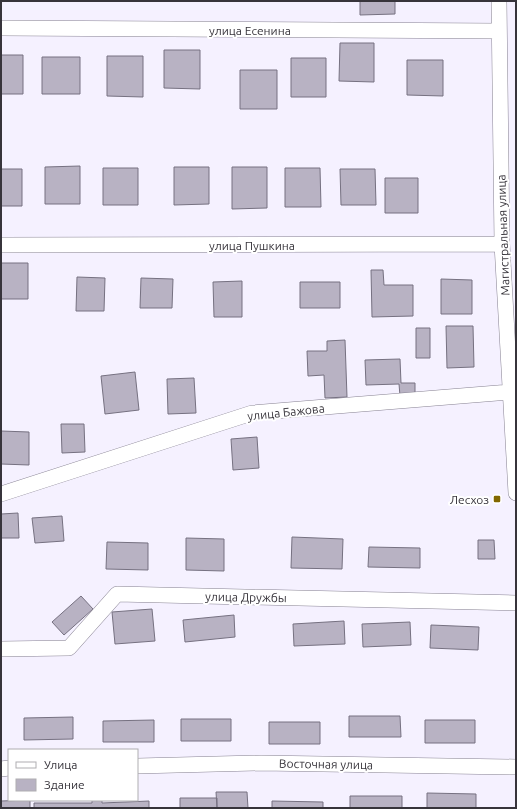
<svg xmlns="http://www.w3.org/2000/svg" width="517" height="809" font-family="Ubuntu,sans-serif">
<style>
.building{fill:#b8b2c3;stroke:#767181}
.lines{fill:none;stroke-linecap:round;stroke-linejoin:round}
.minor-casing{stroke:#878292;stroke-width:16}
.minor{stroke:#fff;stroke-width:15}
.poi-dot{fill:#826700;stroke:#fff;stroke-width:1.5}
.labels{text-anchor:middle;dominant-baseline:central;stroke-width:4;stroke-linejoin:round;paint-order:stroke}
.street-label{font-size:12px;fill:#37343b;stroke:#fff}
.poi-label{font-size:12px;fill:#37343b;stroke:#fff;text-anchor:end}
</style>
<rect width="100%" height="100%" fill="#f5f1ff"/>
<path class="building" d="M360,1H395V14L360,15Z
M340,43H374V82L339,81Z
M164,50H200V89L164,88Z
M1,55H23V94H1Z
M107,56H143V97L107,96Z
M42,57H80V94H42Z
M291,58H326V97H291Z
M407,60H443V96L407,95Z
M240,70H277V109H240Z
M80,166V204H45V167Z
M174,167H209V204L174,205Z
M232,167H267V208L232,209Z
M103,168H138V205H103Z
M285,168H320L321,207H285Z
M1,169H22V206H1Z
M340,169H375L376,205H341Z
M385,178H418V213H385Z
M1,263H28V299H1Z
M371,270H383L384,285H413V316L372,317Z
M77,277L105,278L104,311H76Z
M141,278L173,279L172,308H140Z
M441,279L472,280V314H441Z
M242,281V317H214L213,282Z
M300,282H340V308H300Z
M446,326H473L474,367L447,368Z
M416,328H430V358H416Z
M345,340L347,397L325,398L324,375L308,376L307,351H327V341Z
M400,359L401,383H415V396H400L399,384L366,385L365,360Z
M135,372L139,410L105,414L101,376Z
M194,378L196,413L168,414L167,379Z
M61,424H84L85,452L62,453Z
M1,431L29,432V465L1,464Z
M257,437L259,468L233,470L231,439Z
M18,513L19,538H1V514Z
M62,516L64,541L35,543L32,518Z
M292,537L343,539L342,569L291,568Z
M186,538L224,539V571L186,570Z
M478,540H494L495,559H478Z
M107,542L148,543V570L106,569Z
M369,547L420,548V568L368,567Z
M81,596L93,609L64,635L52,622Z
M152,609L155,641L115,644L112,612Z
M234,615L235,637L185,642L183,620Z
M344,621L345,644L294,646L293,624Z
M410,622L411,645L363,647L362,624Z
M431,625L479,627L478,650L430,648Z
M349,716H400L401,737H349Z
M73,717V739L24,740V718Z
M181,719H231V741H181Z
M154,720V742H103V721Z
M425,720H475V743H425Z
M269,722H320V744H269Z
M216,792H247L248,808H217Z
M427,793L476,794V808H427Z
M350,796H402V808H350Z
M180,798H217V808H180Z
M30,800V808H1V801Z
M92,800H102V803L149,801V808H34V803H92Z
M272,801L323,802V808H272Z"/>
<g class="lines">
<defs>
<path id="minor" d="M499,1L502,244L516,493
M1,28L499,31
M1,245L502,244
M1,494L252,413L510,392
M1,649L69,648L117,594L516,603
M137,766L261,763L516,767
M1,769L9,768"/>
</defs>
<use href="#minor" class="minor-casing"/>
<use href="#minor" class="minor"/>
</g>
<rect class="poi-dot" x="493" y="495" width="8" height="8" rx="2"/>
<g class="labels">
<g class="street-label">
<text x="250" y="30">улица Есенина</text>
<text transform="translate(503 235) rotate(-92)">Магистральная улица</text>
<text x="252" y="245">улица Пушкина</text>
<text transform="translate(286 412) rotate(-6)">улица Бажова</text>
<text transform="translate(246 597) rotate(1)">улица Дружбы</text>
<text transform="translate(326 764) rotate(1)">Восточная улица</text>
</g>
<g class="poi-label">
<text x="489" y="499">Лесхоз</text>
</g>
</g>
<rect width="517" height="809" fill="none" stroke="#37343b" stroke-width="4"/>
<rect x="8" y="749" width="130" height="52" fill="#ffffff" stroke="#afaeb1"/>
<rect x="16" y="762" width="20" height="6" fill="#ffffff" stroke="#afaeb1"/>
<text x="44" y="769" font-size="12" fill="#37343b">Улица</text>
<rect x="16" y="779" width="20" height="12" fill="#b8b2c3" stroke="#afaeb1"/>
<text x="44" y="789" font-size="12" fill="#37343b">Здание</text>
</svg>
